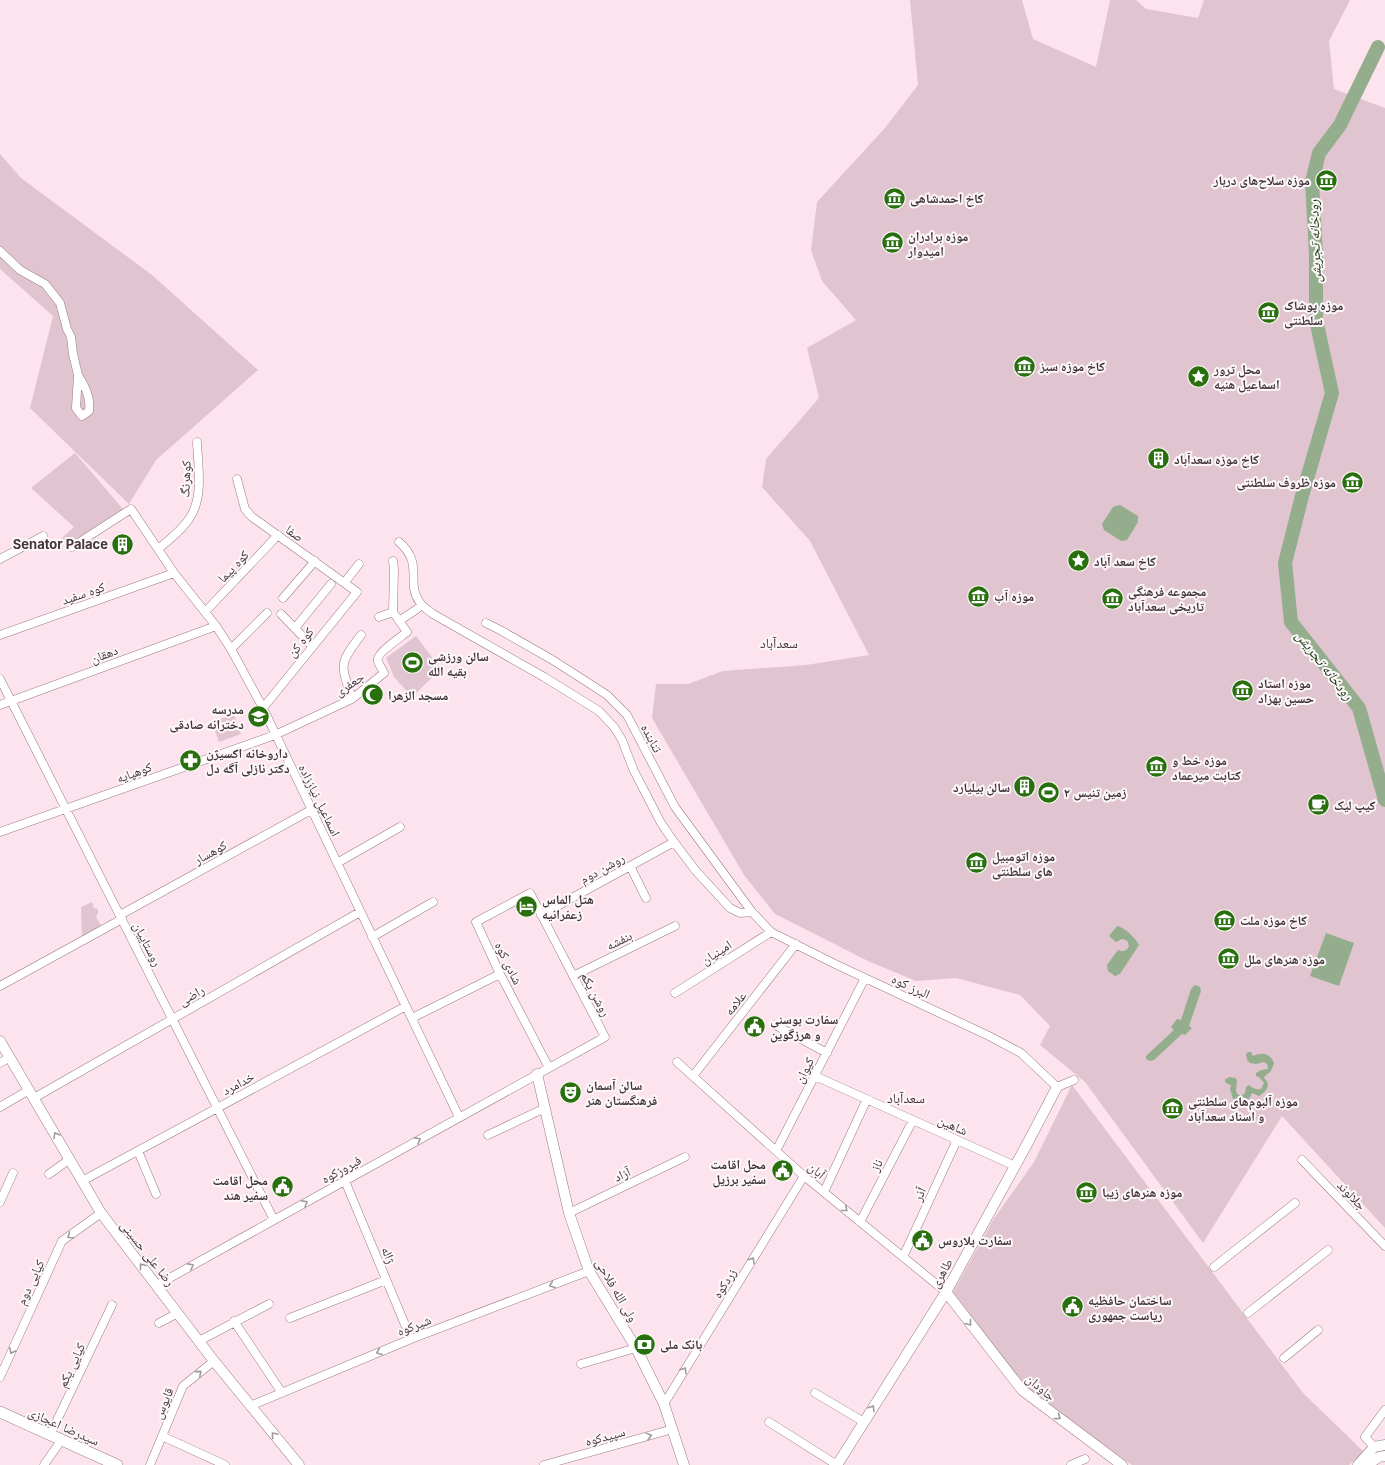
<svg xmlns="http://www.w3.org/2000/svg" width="1385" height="1465" font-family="Inter,'Noto Naskh Arabic',sans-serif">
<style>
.green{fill:#e0c5d0}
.water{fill:#94ad8d}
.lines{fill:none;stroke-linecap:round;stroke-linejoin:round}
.river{stroke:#94ad8d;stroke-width:14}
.minor-casing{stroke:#987b87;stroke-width:9}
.tertiary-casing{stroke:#987b87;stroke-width:11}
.secondary-casing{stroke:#987b87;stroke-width:12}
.minor{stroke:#fff;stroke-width:8}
.tertiary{stroke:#fff;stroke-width:10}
.secondary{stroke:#fff;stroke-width:11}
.oneway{stroke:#a09a9c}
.labels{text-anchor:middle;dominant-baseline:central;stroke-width:4;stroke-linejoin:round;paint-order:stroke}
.poi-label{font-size:13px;font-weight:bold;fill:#42353a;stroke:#fdf7f9;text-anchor:start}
.street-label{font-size:13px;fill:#42353a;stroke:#fdf7f9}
.water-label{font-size:14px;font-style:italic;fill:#173a0c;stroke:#fdf7f9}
.neighbourhood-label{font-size:14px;fill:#48303a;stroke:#fdf7f9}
</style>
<rect width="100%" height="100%" fill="#fde3ed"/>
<path class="green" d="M910,0H1022L1033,39L1096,67L1110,0H1136L1146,9L1198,18L1204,0H1350L1329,41L1334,89L1385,108V1228L1282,1116L1203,1243L1085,1082L1040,1045L1050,1026L1020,995L956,978L916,981L868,961L775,914L744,875L652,718L656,684H688L723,671L806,665L869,655L810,541L762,487L766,459L819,398L807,348L856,320L822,281L811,250L817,202L885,128L918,85Z
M0,154L21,178L152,275L258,370L156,460L129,504L30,408L53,316L0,269Z
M75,453L123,509L71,546L62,538L74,527L31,488Z
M416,636L441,669L412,697L394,677L386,658Z
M234,714L241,734L219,742L212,722Z
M92,902L94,908L98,909V913L96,917L101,925L82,941L81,907Z
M1072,1085L1303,1393L1364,1452L1349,1465H1132L1025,1387L1012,1373L996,1349L953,1292L993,1220L1034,1162Z"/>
<path class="water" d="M1120,505L1138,516V522L1127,540L1121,541L1104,530L1102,524L1113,507Z
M1117,926C1124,927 1136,938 1139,945L1120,974L1115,976L1108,971L1107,965L1118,950C1123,952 1127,951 1129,946C1128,941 1127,940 1122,939L1116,942L1109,936Z
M1326,933L1354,943L1339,986L1310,976Z
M1195,985L1200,987L1201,991L1189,1026L1192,1028L1185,1035L1182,1034L1154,1060L1150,1061L1146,1059V1056L1174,1030L1171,1027L1177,1019L1181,1020L1191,989Z
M1248,1052H1251L1253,1056C1262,1052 1270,1053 1274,1063L1271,1071L1265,1076L1264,1078C1272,1085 1266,1092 1259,1096L1252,1093L1249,1099C1243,1102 1239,1101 1233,1099L1230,1089L1231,1085L1228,1084L1225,1082V1079L1230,1077L1235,1078L1237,1080L1236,1091L1238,1095H1242L1245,1093L1246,1087L1249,1085C1252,1088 1256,1090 1261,1089L1264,1083L1259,1077L1256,1076V1073L1261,1070L1268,1069L1267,1064L1264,1062L1256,1064L1250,1063L1247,1060L1246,1054Z"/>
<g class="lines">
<path class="river" d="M1378,47L1340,125L1319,153L1312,182L1316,254V320L1332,393L1302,496L1285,563L1291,622L1359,708L1385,800"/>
<defs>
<path id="minor" d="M0,251L20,270L45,284L60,303L67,329L71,337L73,354L78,375L76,408L82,416L89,411C91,397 85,387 78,375
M237,479L245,509L252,517L357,592L263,708
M399,542C424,563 406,583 419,601C422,607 428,610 433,614L544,677L599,711L614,727L622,740L634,771L661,823L674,842L696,871L730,908L740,913L752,912
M72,547L131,509L174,573L216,626L231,649L263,708L459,1117
M158,549C169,540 181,531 189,519C204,498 198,466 197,442
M0,559L43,536
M345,582L359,564
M283,598L315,561
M205,612L278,535
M281,614L312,646
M379,617L393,612
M399,621L417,609
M486,623L500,630L551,659L587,682L607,695L627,715L675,807L752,912L771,932L835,964L989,1036L1021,1053L1057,1087L1074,1080
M295,628L331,584
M0,635L174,573
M231,649L267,613
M0,679L274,1220
M352,699C341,664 338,665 361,635
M0,705L216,626
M0,832L275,735L352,699L384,673C382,669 379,665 378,661C375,654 401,637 407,632L393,612L394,569L393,561
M337,863L400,827
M630,866L646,898
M120,915L311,810
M541,915L674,842
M372,937L433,902
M573,976L675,926
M0,986L122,919
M675,993L771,932
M412,1018L500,974
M775,1025L827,1053
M677,1062L804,1176L946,1292
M0,1063L10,1057
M693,1076L796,944
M815,1076L1015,1166
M34,1098L360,912
M0,1107L29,1090
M488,1135L545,1108
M138,1151L156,1194
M776,1151L865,978
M1302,1160L1385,1246
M49,1174L70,1159
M82,1181L406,1006
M345,1181L411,1339
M824,1192L867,1099
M0,1202L13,1173
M569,1213L685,1157
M860,1222L913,1120
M903,1257L957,1140
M1214,1267L1295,1203
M157,1285C306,1202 455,1120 605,1037L530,893L476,922L500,974L549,1068
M1248,1313L1328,1250
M290,1318L386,1280
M234,1321L282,1393
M159,1323L178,1313
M199,1341L269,1304
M1284,1358L1318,1330
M581,1364L636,1348
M0,1377L62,1241L101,1213
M815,1393L864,1422
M664,1404L804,1176
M250,1406L411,1339L589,1271
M769,1422L837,1465
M50,1435L112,1305
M162,1436L225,1465
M1374,1447L1365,1437L1385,1410
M44,1465L58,1445
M150,1465L183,1386L214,1361
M544,1465L673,1429
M1071,1465L1085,1459"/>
<path id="tertiary" d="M0,1041L101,1213L214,1361L299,1465
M537,1074L569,1213L589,1271L636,1348L664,1404L684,1465
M946,1292L1022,1390L1122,1465
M1374,1447L1385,1445
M837,1465L946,1292L1026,1146L1057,1087
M1358,1465L1374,1447
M1367,1465L1379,1457L1385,1456"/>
<path id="secondary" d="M0,1412L117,1465"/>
</defs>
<use href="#minor" class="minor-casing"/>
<use href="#tertiary" class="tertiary-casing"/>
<use href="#secondary" class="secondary-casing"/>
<use href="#minor" class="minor"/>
<use href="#tertiary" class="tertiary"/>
<use href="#secondary" class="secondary"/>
</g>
<defs><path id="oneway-chevron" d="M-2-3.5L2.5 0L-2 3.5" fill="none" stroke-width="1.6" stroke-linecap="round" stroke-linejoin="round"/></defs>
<g class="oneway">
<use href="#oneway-chevron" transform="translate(56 1135) rotate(-120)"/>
<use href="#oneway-chevron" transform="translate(418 1140) rotate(-29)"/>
<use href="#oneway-chevron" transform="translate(305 1203) rotate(-29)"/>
<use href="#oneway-chevron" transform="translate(845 1209) rotate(39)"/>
<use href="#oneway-chevron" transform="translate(70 1236) rotate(145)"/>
<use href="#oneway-chevron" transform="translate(752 1260) rotate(-58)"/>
<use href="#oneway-chevron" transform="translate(142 1266) rotate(-128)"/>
<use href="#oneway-chevron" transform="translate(191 1266) rotate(-29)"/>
<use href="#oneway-chevron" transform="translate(552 1285) rotate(159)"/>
<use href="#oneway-chevron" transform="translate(969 1323) rotate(52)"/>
<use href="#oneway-chevron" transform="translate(12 1351) rotate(115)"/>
<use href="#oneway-chevron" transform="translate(379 1352) rotate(157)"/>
<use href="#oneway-chevron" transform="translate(684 1370) rotate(-58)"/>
<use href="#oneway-chevron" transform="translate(199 1373) rotate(-40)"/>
<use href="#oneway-chevron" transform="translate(872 1408) rotate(-58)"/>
<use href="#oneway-chevron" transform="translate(1058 1417) rotate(37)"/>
<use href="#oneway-chevron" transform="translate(274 1435) rotate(-130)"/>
<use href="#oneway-chevron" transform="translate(649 1436) rotate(-15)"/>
</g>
<defs>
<symbol id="museum-disc" viewBox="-11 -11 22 22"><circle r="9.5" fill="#286f0d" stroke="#fdf7f9"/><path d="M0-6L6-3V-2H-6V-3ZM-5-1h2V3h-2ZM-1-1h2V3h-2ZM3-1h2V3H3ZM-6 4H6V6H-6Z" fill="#fff"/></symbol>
<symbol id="sight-disc" viewBox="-11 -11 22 22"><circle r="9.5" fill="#286f0d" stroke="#fdf7f9"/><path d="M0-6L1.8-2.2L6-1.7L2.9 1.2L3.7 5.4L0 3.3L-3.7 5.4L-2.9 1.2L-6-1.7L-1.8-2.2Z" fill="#fff"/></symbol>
<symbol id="building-disc" viewBox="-11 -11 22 22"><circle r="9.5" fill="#286f0d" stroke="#fdf7f9"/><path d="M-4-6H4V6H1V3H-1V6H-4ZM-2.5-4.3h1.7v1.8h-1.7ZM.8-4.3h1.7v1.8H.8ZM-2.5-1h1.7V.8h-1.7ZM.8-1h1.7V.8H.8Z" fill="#fff"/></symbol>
<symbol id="stadium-disc" viewBox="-11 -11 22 22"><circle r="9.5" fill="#286f0d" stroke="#fdf7f9"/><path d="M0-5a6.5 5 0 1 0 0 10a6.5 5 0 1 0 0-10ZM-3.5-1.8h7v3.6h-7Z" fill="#fff"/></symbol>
<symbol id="mosque-disc" viewBox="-11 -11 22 22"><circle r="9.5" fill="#286f0d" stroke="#fdf7f9"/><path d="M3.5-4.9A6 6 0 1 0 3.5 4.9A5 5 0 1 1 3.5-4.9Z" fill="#fff"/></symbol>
<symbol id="school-disc" viewBox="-11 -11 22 22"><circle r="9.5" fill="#286f0d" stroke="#fdf7f9"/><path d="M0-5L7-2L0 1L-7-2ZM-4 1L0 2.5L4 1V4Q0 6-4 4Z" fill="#fff"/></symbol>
<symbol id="pharmacy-disc" viewBox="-11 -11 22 22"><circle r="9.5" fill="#286f0d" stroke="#fdf7f9"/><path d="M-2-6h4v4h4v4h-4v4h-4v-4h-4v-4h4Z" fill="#fff"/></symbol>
<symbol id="cafe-disc" viewBox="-11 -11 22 22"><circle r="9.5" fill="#286f0d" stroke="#fdf7f9"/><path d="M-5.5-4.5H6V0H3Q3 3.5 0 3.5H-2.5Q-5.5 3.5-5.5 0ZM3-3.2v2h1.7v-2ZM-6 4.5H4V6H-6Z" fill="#fff"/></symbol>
<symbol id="hotel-disc" viewBox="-11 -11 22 22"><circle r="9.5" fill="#286f0d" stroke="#fdf7f9"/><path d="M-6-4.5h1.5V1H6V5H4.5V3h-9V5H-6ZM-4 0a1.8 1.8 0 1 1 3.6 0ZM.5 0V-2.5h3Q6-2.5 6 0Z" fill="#fff"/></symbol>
<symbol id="civic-disc" viewBox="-11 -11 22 22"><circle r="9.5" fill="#286f0d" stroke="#fdf7f9"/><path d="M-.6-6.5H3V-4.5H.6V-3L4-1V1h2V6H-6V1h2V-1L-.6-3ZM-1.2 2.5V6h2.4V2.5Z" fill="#fff"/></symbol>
<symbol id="theatre-disc" viewBox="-11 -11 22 22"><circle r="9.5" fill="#286f0d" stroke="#fdf7f9"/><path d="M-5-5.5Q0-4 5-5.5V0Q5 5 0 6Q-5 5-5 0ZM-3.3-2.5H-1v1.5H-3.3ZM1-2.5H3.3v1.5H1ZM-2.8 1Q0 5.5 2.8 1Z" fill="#fff"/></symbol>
<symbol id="bank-disc" viewBox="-11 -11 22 22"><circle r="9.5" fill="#286f0d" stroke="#fdf7f9"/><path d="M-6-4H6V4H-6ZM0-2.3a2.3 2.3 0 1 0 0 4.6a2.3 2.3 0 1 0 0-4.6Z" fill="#fff"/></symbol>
</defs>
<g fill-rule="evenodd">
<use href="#museum-disc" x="1314" y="168" width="25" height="25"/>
<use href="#museum-disc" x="882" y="186" width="25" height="25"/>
<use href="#museum-disc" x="880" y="230" width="25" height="25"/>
<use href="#museum-disc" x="1256" y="300" width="25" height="25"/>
<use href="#museum-disc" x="1012" y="354" width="25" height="25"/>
<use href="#sight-disc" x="1186" y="364" width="25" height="25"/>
<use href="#building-disc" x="1146" y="446" width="25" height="25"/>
<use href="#museum-disc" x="1340" y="470" width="25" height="25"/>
<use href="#building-disc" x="110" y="532" width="25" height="25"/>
<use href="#sight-disc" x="1066" y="548" width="25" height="25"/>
<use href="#museum-disc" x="966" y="584" width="25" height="25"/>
<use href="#museum-disc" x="1100" y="586" width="25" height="25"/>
<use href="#stadium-disc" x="400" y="650" width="25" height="25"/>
<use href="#museum-disc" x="1230" y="678" width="25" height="25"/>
<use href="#mosque-disc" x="360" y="682" width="25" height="25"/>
<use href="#school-disc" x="246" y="704" width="25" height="25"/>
<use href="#pharmacy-disc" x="178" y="748" width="25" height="25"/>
<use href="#museum-disc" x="1144" y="754" width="25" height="25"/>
<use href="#building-disc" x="1012" y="774" width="25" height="25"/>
<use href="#stadium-disc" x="1036" y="780" width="25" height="25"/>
<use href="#cafe-disc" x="1306" y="792" width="25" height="25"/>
<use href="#museum-disc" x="964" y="850" width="25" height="25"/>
<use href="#hotel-disc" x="514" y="894" width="25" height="25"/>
<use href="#museum-disc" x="1212" y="908" width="25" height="25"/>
<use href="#museum-disc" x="1216" y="946" width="25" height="25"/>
<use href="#civic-disc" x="742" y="1014" width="25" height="25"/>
<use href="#theatre-disc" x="558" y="1080" width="25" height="25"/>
<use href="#museum-disc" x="1160" y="1096" width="25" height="25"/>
<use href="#civic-disc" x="770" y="1158" width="25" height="25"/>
<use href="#civic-disc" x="270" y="1174" width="25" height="25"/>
<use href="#museum-disc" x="1074" y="1180" width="25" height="25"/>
<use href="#civic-disc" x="910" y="1228" width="25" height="25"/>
<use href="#civic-disc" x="1060" y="1294" width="25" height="25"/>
<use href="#bank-disc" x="632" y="1332" width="25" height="25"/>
</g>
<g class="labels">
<g class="poi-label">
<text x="1310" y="180" text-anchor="end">موزه سلاح‌های دربار</text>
<text x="910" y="198">کاخ احمدشاهی</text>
<text x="908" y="236">موزه برادران<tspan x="908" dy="15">امیدوار</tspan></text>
<text x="1284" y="305">موزه پوشاک<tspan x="1284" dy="15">سلطنتی</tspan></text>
<text x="1040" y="366">کاخ موزه سبز</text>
<text x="1214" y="369">محل ترور<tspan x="1214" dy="15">اسماعیل هنیه</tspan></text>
<text x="1174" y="459">کاخ موزه سعدآباد</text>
<text x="1336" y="482" text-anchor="end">موزه ظروف سلطنتی</text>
<text x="108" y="544" text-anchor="end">Senator Palace</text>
<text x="1094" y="561">کاخ سعد آباد</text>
<text x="1128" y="591">مجموعه فرهنگی<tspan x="1128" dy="15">تاریخی سعدآباد</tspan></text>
<text x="994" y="596">موزه آب</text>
<text x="428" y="656">سالن ورزشی<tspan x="428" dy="15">بقیه الله</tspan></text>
<text x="1258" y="683">موزه استاد<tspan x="1258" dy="15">حسین بهزاد</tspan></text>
<text x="388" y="695">مسجد الزهرا</text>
<text x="244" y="709" text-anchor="end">مدرسه<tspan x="244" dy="15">دخترانه صادقی</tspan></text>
<text x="206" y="753">داروخانه اکسیژن<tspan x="206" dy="15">دکتر نازلی آگه دل</tspan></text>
<text x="1172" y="760">موزه خط و<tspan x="1172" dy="15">کتابت میرعماد</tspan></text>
<text x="1010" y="787" text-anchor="end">سالن بیلیارد</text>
<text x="1064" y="792">زمین تنیس ۲</text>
<text x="1334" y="805">کیپ لیک</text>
<text x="992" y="856">موزه اتومبیل<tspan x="992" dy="15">های سلطنتی</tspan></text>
<text x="542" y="899">هتل الماس<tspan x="542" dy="15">زعفرانیه</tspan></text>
<text x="1240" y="920">کاخ موزه ملت</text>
<text x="1244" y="959">موزه هنرهای ملل</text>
<text x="770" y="1019">سفارت بوسنی<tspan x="770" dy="15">و هرزگوین</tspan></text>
<text x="586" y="1085">سالن آسمان<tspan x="586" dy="15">فرهنگستان هنر</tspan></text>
<text x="1188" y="1101">موزه آلبوم‌های سلطنتی<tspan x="1188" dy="15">و اسناد سعدآباد</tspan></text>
<text x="766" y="1164" text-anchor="end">محل اقامت<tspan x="766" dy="15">سفیر برزیل</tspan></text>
<text x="268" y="1180" text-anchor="end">محل اقامت<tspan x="268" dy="15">سفیر هند</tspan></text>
<text x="1102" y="1192">موزه هنرهای زیبا</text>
<text x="938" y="1240">سفارت بلاروس</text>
<text x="1088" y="1300">ساختمان حافظیه<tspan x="1088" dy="15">ریاست جمهوری</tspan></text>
<text x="660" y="1344">بانک ملی</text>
</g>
<g class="street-label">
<text transform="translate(185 479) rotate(-88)">کوهرنگ</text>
<text transform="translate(295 533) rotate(35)">صفا</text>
<text transform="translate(233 566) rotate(-47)">کوه پیما</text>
<text transform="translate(83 593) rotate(-19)">کوه سفید</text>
<text transform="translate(300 642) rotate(-51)">کوه کن</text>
<text transform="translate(104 654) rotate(-21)">دهقان</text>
<text transform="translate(349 684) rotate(-34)">جعفری</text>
<text transform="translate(652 738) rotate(62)">تنابنده</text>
<text transform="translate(134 772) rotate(-20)">کوهپایه</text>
<text transform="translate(320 800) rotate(64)">اسماعیل نیاززاده</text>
<text transform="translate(210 852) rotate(-29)">کوهسار</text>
<text transform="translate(602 868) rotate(-29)">روشن دوم</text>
<text transform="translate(619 940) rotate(-26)">بنفشه</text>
<text transform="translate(148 944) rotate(63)">روستاییان</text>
<text transform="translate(716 952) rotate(-33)">امینیان</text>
<text transform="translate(509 963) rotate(64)">شادی کوه</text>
<text transform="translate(911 986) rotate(25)">البرز کوه</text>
<text transform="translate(596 994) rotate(62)">روشن یکم</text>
<text transform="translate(191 995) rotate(-30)">راضی</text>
<text transform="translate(735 1003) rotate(-52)">علامه</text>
<text transform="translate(804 1070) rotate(-63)">کیوان</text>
<text transform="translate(238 1083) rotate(-28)">خدامرد</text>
<text transform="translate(953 1125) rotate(24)">شاهین</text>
<text transform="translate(876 1165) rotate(-62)">ناز</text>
<text transform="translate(341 1169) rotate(-29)">فیروزکوه</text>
<text transform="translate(817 1170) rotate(40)">آبان</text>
<text transform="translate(622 1174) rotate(-25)">آزاد</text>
<text transform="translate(919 1194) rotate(-65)">آذر</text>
<text transform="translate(1352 1195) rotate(46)">جلالوند</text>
<text transform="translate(148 1253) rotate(52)">رضا علی حسینی</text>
<text transform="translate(389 1255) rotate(68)">ژاله</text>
<text transform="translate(941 1273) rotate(-60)">طاهری</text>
<text transform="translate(30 1282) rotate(-65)">کیایی دوم</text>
<text transform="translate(724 1283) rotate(-58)">زردکوه</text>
<text transform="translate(617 1290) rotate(60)">ولی‌ الله فلاحی</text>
<text transform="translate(414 1325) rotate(-21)">شیرکوه</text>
<text transform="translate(71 1365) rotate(-65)">کیایی یکم</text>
<text transform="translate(1041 1387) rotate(40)">جاودان</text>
<text transform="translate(163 1403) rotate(-67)">قایوس</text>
<text transform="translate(64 1426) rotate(24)">سیدرضا اعجازی</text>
<text transform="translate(605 1436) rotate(-15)">سپیدکوه</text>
</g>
<g class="water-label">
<text transform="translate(1314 241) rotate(-92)">رودخانه تجریش</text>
<text transform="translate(1325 665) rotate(52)">رودخانه تجریش</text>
</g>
<g class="neighbourhood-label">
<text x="779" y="642">سعدآباد</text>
<text x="906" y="1097">سعدآباد</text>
</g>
</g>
</svg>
